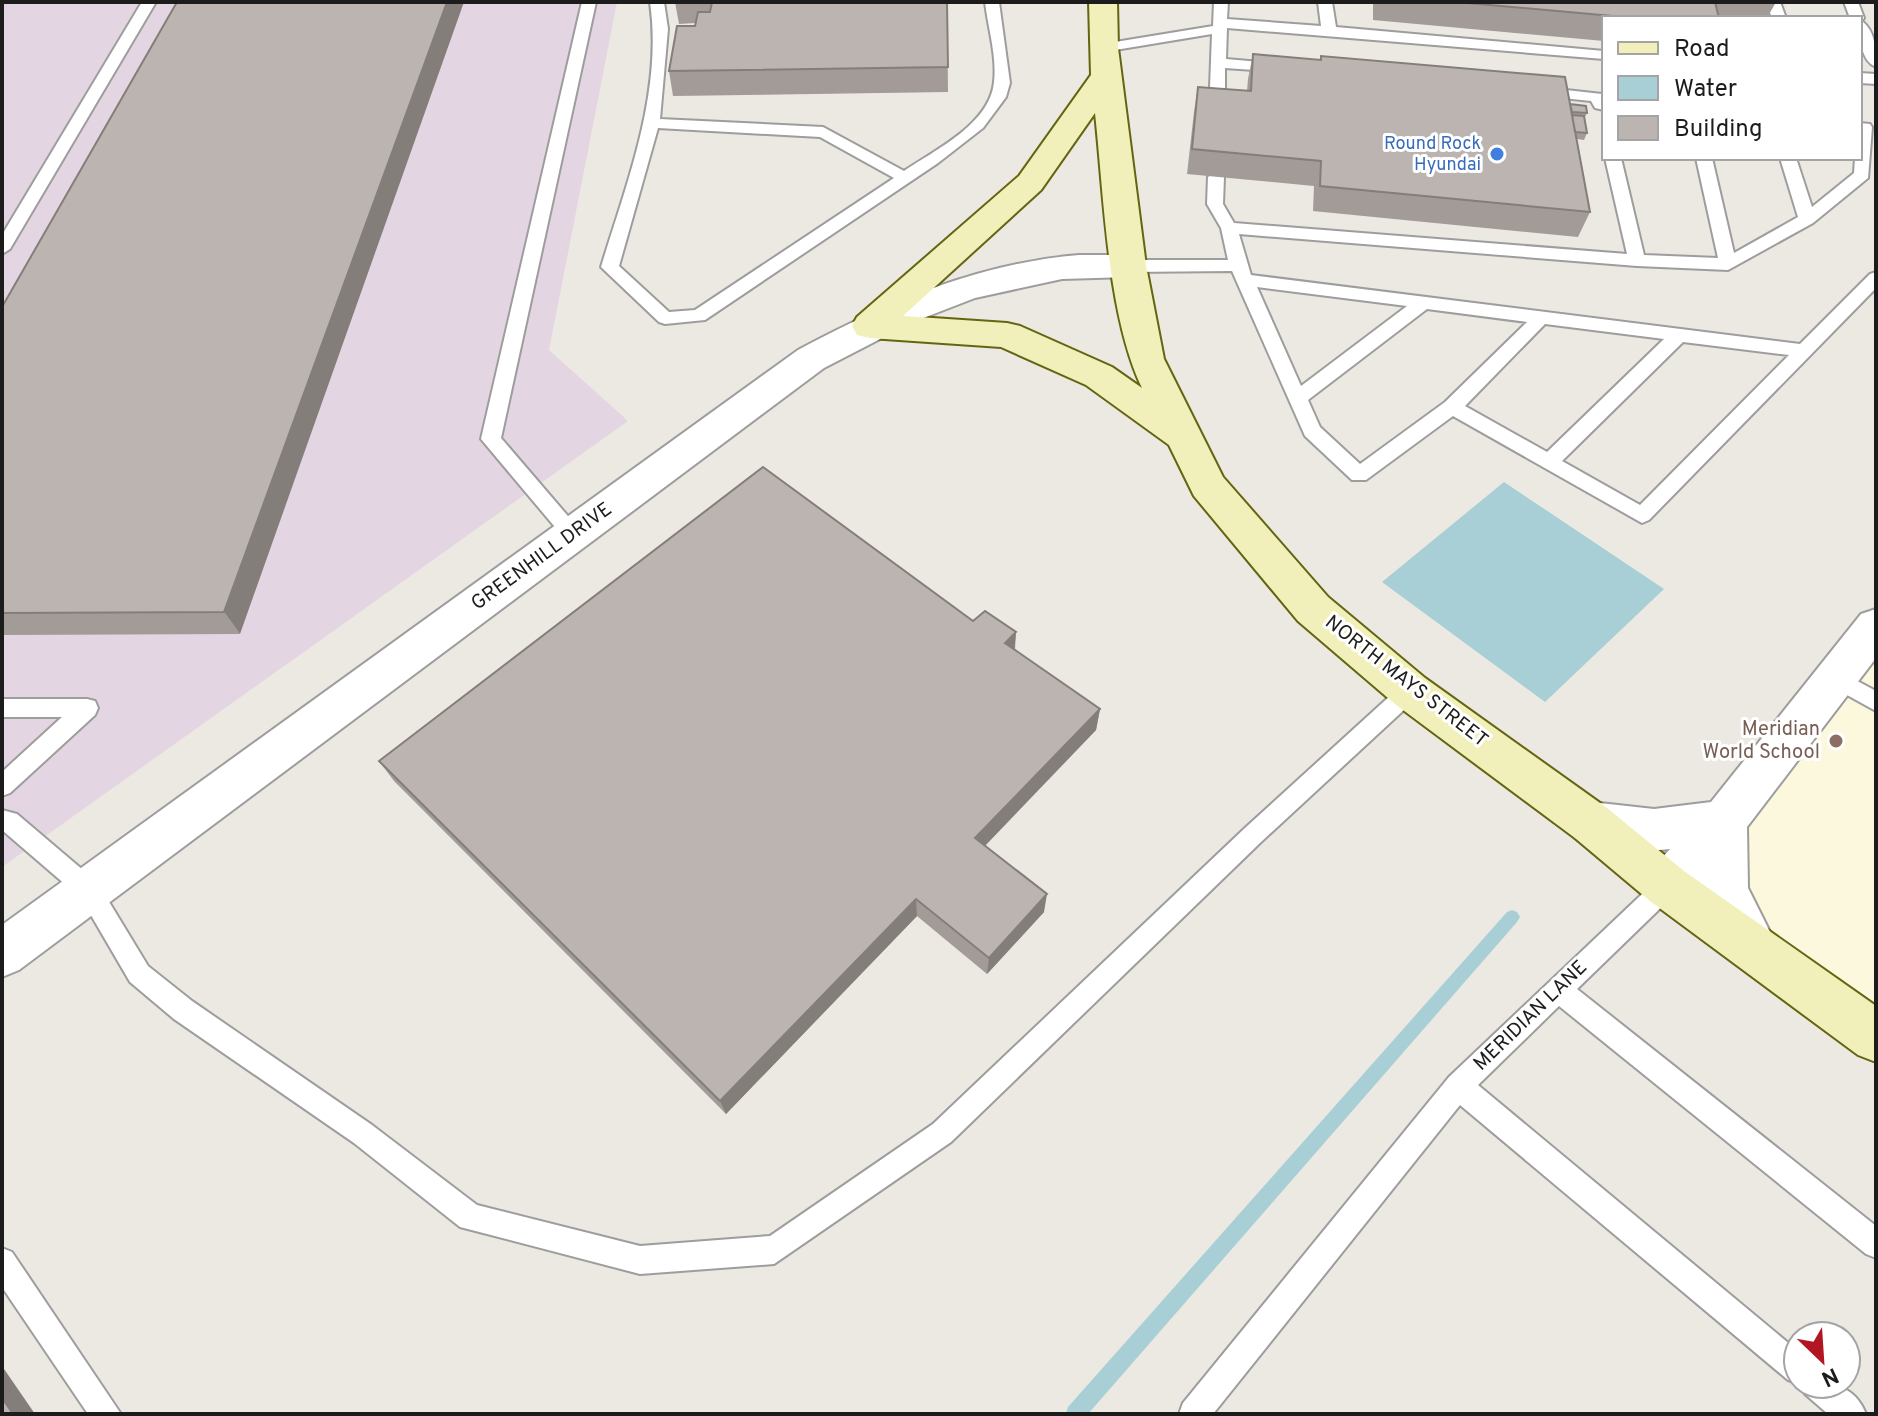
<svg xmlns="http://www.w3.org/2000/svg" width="1878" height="1416" font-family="Overpass,sans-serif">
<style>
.industrial{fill:#e4d5e3}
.education{fill:#fbf8dd}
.water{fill:#a7cfd5}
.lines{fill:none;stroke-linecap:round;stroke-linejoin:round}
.stream{fill:#a7cfd5;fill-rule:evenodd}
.service-casing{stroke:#9d9d9d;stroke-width:4}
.tertiary-casing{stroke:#9d9d9d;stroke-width:4}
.secondary-casing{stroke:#636510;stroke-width:4}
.service{fill:#fff;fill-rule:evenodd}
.tertiary{fill:#fff;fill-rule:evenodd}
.secondary{fill:#f1f0bb;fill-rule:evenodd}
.wall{fill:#a29b97}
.shaded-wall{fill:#847e7b}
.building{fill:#bcb4b0;stroke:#847e7b;stroke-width:2}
.shop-dot{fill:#3f7fe0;stroke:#fff;stroke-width:3}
.education-dot{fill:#8d6e63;stroke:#fff;stroke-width:3}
.labels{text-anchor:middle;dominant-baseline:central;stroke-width:6;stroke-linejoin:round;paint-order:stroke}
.far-shop-label{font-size:18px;fill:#366cbe;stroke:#fff;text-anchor:end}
.street-label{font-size:20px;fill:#1c1c1c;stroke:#fff}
.education-label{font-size:20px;fill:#785e54;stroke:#fff;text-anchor:end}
</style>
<rect width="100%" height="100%" fill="#ece8e2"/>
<path class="industrial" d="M2,2H617L549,350L628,421L2,867Z"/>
<path class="education" d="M1876,641V1011L1688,876Z"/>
<path class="water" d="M1504,482L1664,589L1545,702L1382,582Z"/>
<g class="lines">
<path class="stream" d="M1512,910L1517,912L1520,917L1517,922L1088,1414H1066L1068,1407L1507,912Z"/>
<defs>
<path id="service" d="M142,2H156L10,249L2,254V235Z
M582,2H596L501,438L579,529L582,534L579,539H565L481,439Z
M650,2H664L668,29L660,119L823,127L904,171C935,150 990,124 994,82C997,56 988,28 985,2H999L1010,83L1006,97L983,128L938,163L705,320L665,324L659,322L601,267C627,182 663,92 650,2ZM658,128L820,137L894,178L695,310L669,312L619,266Z
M1214,2H1228L1227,19L1321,26L1318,2H1332L1336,27L1604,51V59L1227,28L1226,59L1282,64L1289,68L1282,72L1225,68V114L1217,119L1209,114L1212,34L1103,52L1096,48L1103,44L1213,26Z
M1766,2H1780L1786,18H1772Z
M1844,2H1858L1864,18L1862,21C1876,32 1876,51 1876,67C1859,60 1860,34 1860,18H1850Z
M1860,73L1876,74V84L1860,83Z
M1539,87L1602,94L1604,110L1595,108L1591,101L1534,95L1531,92Z
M1860,123L1870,124L1872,127L1868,178L1813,223L1728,270L1637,266L1239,234L1251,275L1800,344L1870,274L1876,272V288L1649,520L1642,523L1453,416L1366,480H1352L1305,436L1232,271L1129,272L1120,266L1129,260H1228L1221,228L1207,204L1208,177L1216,172L1224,177L1223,204L1234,223L1627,254L1605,158H1621L1644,255L1718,258L1696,158H1712L1734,253L1798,217L1780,158H1796L1812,207L1854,173L1855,158H1860ZM1257,287L1407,306L1301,386ZM1427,309L1527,322L1445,402L1360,464L1320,427L1308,400ZM1545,324L1664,339L1547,452L1465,406ZM1683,342L1789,355L1640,505L1562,461Z
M1835,669L1876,691V711L1827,684L1824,678L1827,672Z
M1410,682L1418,685L1421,691L1418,697L1261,842L951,1142L774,1264L640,1274L460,1227L354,1143L174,1019L130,982L81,898L2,830V810L17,814L97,882L148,966L192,1001L372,1125L477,1205L640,1246L770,1236L933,1124L1245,828L1402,685Z
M2,699H87L95,701L98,708L95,715L10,793L2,796V772L62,717H2Z
M1667,875L1675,878L1679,886L1675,894L1577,989L1876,1226V1258L1866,1254L1559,1006L1478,1085L1798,1351L1800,1384L1788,1380L1460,1105L1213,1414H1179L1183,1403L1449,1077L1659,878Z
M2,1248L12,1252L121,1414H88L2,1287Z
M1800,1384C1830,1384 1853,1382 1866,1414H1828L1805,1394Z"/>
<path id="tertiary" d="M1079,255H1129L1141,258L1146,266L1141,274L1129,277L1062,279L975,298L913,322L824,368L19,970L2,977V925L798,350C886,303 978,263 1079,255Z
M1876,609V658L1747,827L1748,888L1778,948L1770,964L1753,971L1736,964L1700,890V883L1684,901L1667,908L1650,901L1643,886L1650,871L1670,849C1640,853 1603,848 1575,838L1568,823L1575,808L1591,802L1654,809L1711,802L1861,614Z"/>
<path id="secondary" d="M1089,2H1117L1118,48L1146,266L1164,359L1223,477L1328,597L1425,678L1607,808L1684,871L1876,1006V1062L1858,1055L1650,901L1575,838L1395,704L1298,621L1194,496L1169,445L1086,385L1001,347L870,338L857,335L852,326L857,317L1019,176L1091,75ZM1095,113C1104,195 1107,315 1142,388L1112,367L1020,326L1007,323L903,316L1041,190Z"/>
</defs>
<use href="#service" class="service-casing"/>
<use href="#tertiary" class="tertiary-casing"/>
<use href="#secondary" class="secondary-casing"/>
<use href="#service" class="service"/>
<use href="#tertiary" class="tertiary"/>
<use href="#secondary" class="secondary"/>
</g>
<path class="wall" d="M675,2H947L948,92L673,96L669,71L696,23L679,24Z
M1373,2H1776L1767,18H1604V41L1373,20Z
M1253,54L1319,60L1321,56L1570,104L1587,113L1584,119L1587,133L1584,140L1577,139L1590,212L1578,237L1313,211L1314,186L1187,174L1194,112L1198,87L1247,91L1248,79Z
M2,307L240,634L2,635Z
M973,621L1016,632L1015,650L1100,709L1096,730L985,846L1044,912L987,974L917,916L726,1114L394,781L379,761Z"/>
<path class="shaded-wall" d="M447,2H464L240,634L224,612Z
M1016,632L1014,654L1005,643Z
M1100,709L1096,730L974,857L975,838Z
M1047,894L1044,912L987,974L989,958Z
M916,899L917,916L726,1114L720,1101Z
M2,1366L35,1414H13L2,1398Z"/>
<path class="building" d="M177,2H447L224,612L2,613V307Z
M712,2H947L948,67L669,71L677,26H695L698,12H710Z
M1456,2H1715L1719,18H1635Z
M1253,54L1321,60V56L1565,77L1590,212L1320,186L1321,161L1192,149L1198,87L1251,91Z
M1570,104L1586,106L1587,113L1572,112Z
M1572,115L1584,116L1587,133L1575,132Z
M763,467L973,621L985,611L1016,632L1005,643L1100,709L975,838L1047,894L989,958L916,899L720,1101L379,761Z
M2,1398L13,1414H2Z"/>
<circle class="shop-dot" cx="1497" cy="154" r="8"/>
<circle class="education-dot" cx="1836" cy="741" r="8"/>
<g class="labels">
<g class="far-shop-label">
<text x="1481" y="144">Round Rock<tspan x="1481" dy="21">Hyundai</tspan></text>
</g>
<g class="street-label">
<text transform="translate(542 557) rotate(-36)">GREENHILL DRIVE</text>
<text transform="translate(1406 682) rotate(38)">NORTH MAYS STREET</text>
<text transform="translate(1531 1016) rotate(-44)">MERIDIAN LANE</text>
</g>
<g class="education-label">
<text x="1820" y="730">Meridian<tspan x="1820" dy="23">World School</tspan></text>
</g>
</g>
<rect width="1878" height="1416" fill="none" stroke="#1c1c1c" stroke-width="8"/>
<rect x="1602" y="16" width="260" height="144" fill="#ffffff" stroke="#a4a4a4" stroke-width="2"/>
<rect x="1618" y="42" width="40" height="12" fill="#f1f0bb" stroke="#a4a4a4" stroke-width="2"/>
<text x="1674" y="56" font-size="24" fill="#1c1c1c">Road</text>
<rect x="1618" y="76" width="40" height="24" fill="#a7cfd5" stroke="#a4a4a4" stroke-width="2"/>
<text x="1674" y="96" font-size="24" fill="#1c1c1c">Water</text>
<rect x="1618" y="116" width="40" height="24" fill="#bcb4b0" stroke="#a4a4a4" stroke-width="2"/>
<text x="1674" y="136" font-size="24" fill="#1c1c1c">Building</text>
<g transform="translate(1822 1360) rotate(155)"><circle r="38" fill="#ffffff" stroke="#a4a4a4" stroke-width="2"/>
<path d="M0-6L14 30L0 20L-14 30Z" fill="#b21623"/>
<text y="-12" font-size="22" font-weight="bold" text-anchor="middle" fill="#1c1c1c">N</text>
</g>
</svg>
